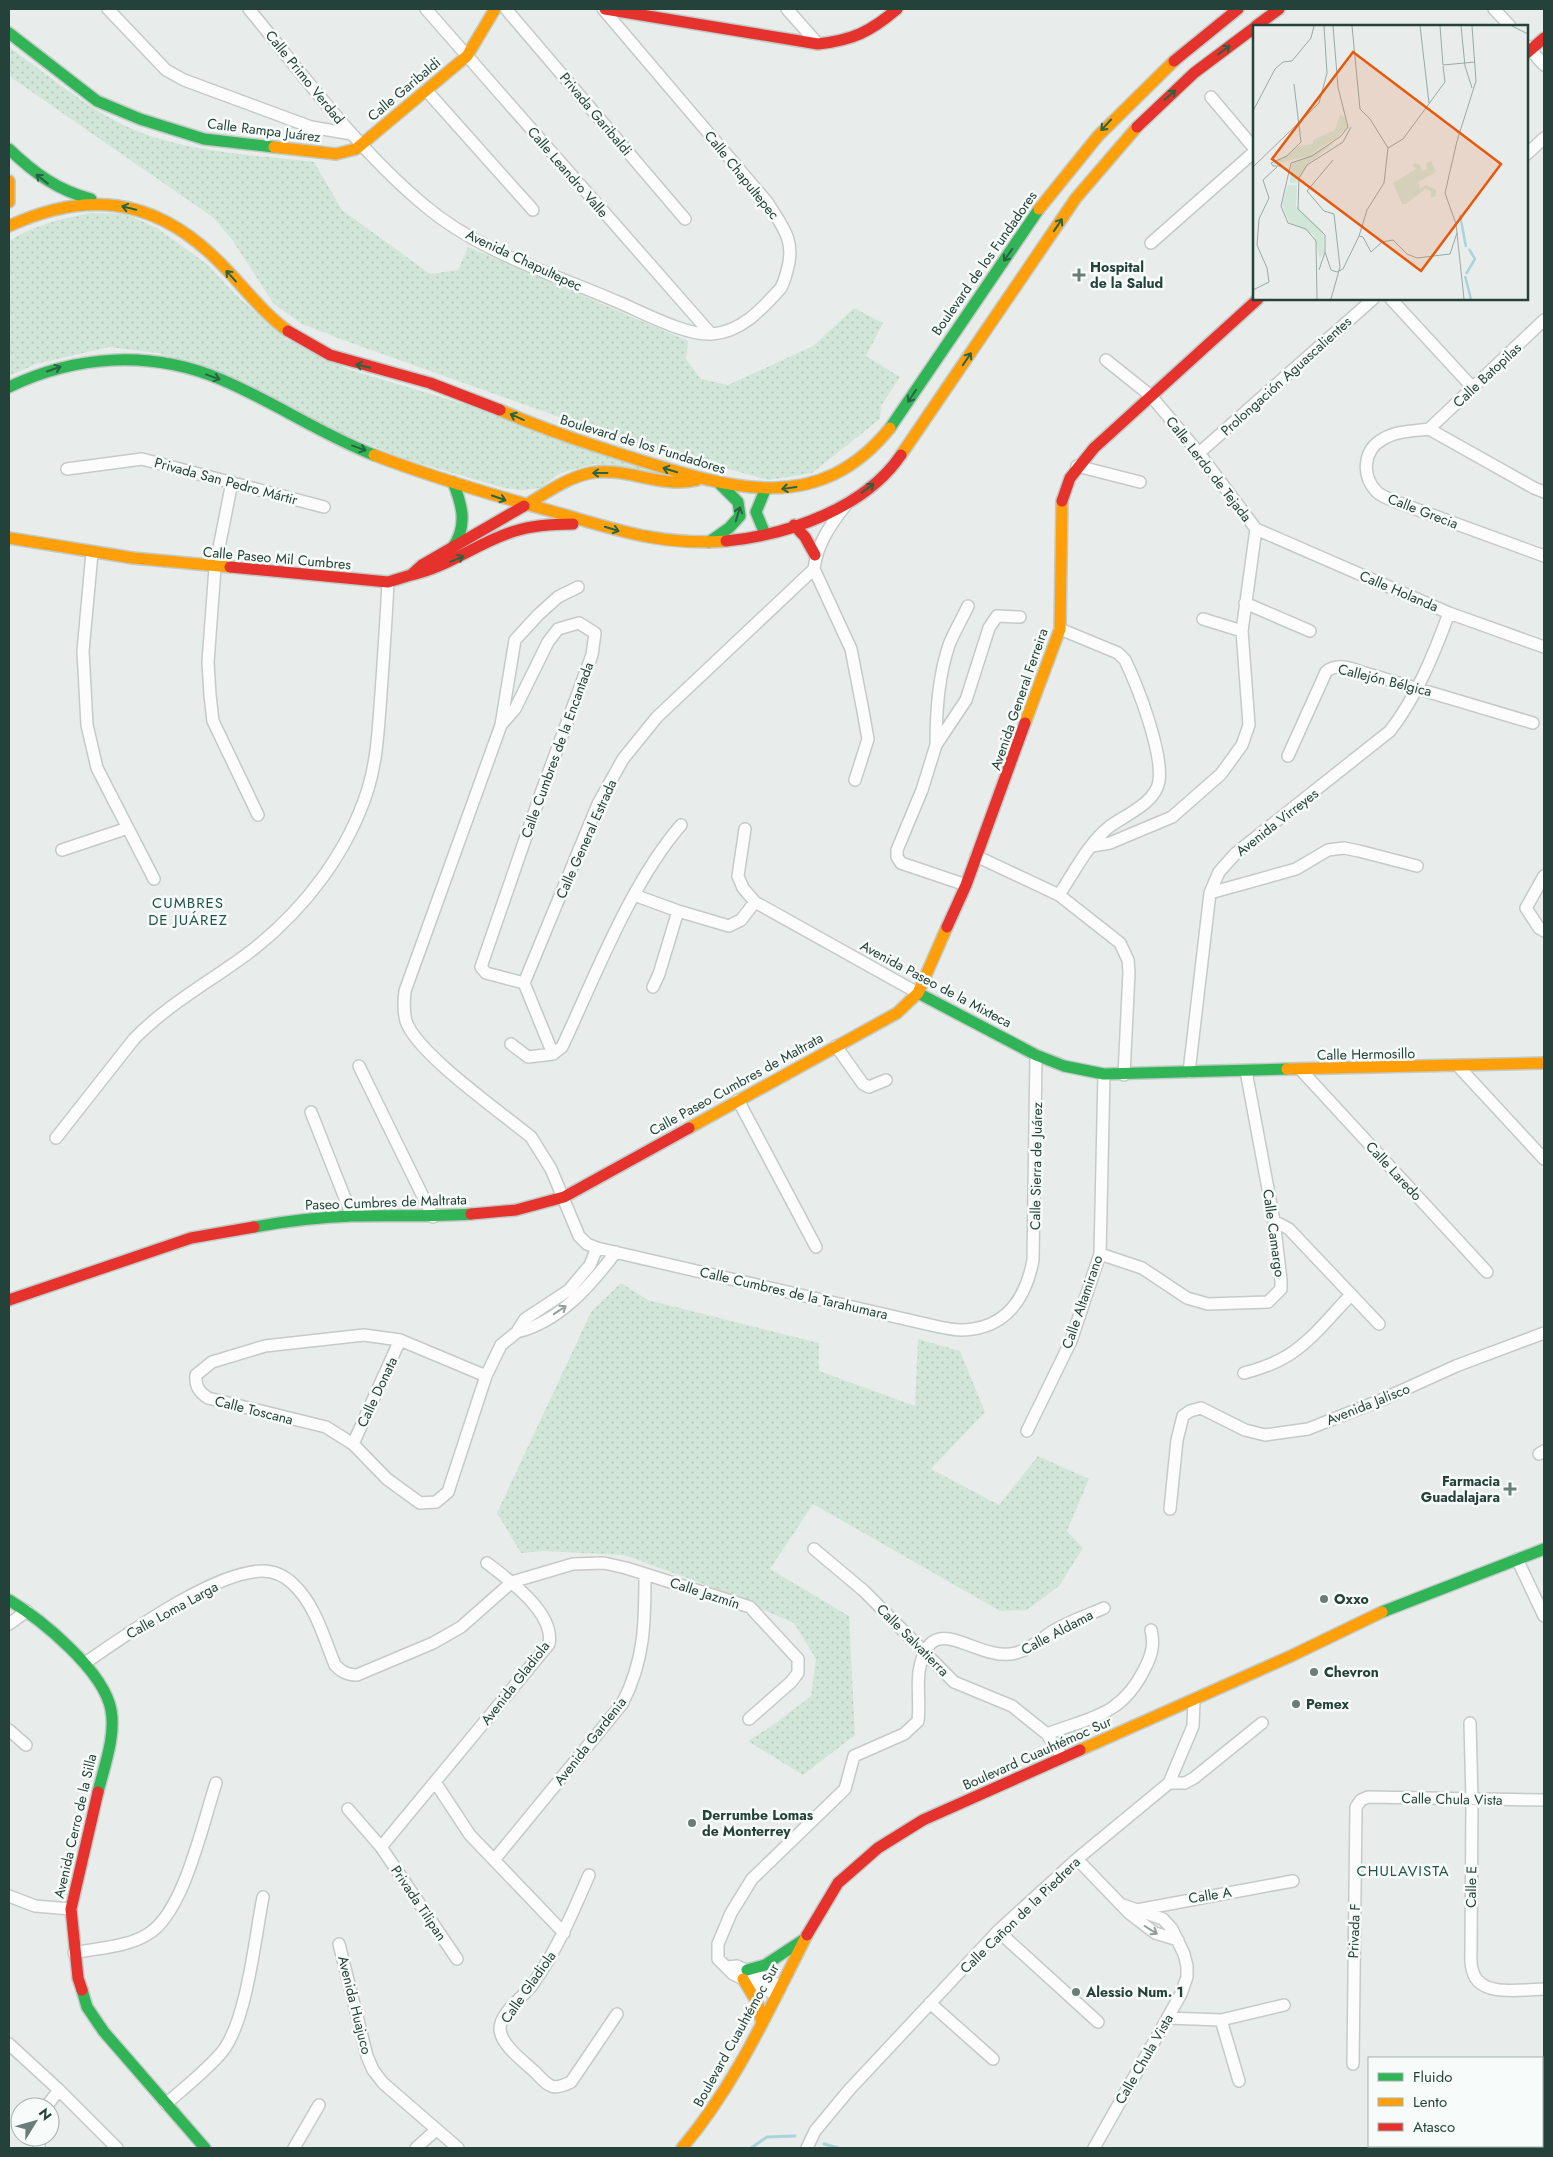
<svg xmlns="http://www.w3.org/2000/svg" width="1553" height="2157" font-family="Jost,sans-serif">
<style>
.grass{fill:url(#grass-dots)}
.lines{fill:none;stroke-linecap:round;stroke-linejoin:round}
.stream{stroke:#a9d4db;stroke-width:3}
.street-casing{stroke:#c5cac8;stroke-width:14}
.fast-casing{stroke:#c3cbc8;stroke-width:14}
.slow-casing{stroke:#c3cbc8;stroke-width:14}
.jam-casing{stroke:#c3cbc8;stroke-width:14}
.street{stroke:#fcfcfc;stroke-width:11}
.fast{stroke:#30b455;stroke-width:11}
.slow{stroke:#ff9f0a;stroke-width:11}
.jam{stroke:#e5322d;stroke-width:11}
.oneway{stroke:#286442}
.oneway2{stroke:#909f9b}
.poi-dot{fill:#697e78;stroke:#f7fbf9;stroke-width:2}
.labels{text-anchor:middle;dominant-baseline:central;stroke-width:5;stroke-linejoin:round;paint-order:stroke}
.street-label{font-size:14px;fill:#24423a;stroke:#f7fbf9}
.poi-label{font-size:14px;font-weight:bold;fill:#24423a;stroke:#f7fbf9;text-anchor:start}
.neighbourhood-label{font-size:15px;letter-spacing:1px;fill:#1f5548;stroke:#f7fbf9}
.inset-river{fill:none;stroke:#a9d4db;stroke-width:2.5}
.inset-road{fill:none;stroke:#9aa9a4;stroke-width:1}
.view{fill:#e8590c;fill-opacity:0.15;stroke:#e8590c;stroke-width:2.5}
.inset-edge{fill:none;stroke:#24423a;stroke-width:2.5}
</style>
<defs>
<pattern id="grass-dots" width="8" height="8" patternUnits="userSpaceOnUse" patternTransform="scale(1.25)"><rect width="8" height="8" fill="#d1e6d8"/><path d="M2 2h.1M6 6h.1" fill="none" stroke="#b3c6ba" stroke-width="1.8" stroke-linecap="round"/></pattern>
</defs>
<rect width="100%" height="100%" fill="#e8edeb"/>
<path class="grass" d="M9,47C47,74 94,114 137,131C192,153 255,155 314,162L342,210L430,274L458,270L468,247L688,341L686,359L701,379L728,385L813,346L854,308L883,323L866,356L900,377L881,406L880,419L812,473L769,480L632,443L343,340L302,324L274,304L233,241L214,218L9,76Z
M90,213L126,214L157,228L207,264L235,294L285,338L350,370L468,405L662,475L595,464L560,473L541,488L522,490L504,488L401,458L327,427L201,368L158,353L109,347L36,364L9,376V241C34,225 61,219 90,213Z
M621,1283L648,1300L819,1343V1371L915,1406L918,1339L960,1351L985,1412L931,1469L999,1505L1038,1456L1089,1479L1067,1531L1083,1548L1059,1586L1027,1610L1000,1611L813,1504L770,1569L849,1616L855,1735L803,1775L748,1741L773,1725L811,1696L816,1659L794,1623L701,1583L624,1555L544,1551L521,1553L497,1513L591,1312Z"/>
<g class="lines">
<path class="stream" d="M824,2144L838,2148
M751,2148L767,2137L795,2136"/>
<defs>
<path id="street" d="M108,9L166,70L184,80L311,127L352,134
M249,9C304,76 357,149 424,205C479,252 553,274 618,302C642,312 686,336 712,334C741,332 761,310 780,289C784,284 785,277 787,271C796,241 783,227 767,202L603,9
M426,9L711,334
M506,9L685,219
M787,9L818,44
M1494,9L1510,26
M1527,46L1544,65
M426,90L533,210
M1211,97L1254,148
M1527,154L1544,138
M1151,243L1254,152
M1391,299L1473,388
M1429,429C1414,431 1396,431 1383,439C1363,450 1361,476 1377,492C1381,496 1389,499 1394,501L1544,556
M1429,429L1544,320
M1429,429L1534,488L1544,492
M1199,453L1373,299
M1077,466L1140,482
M67,469L142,459L324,507
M232,482L215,568L208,662L210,695L213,721L258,815
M846,505C830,525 817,544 814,569L851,649L863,711L868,739L855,780
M1256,529L1449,613L1544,647
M92,553L83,651L87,725L97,768L154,879
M578,587L558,597L538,615L515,640L501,725L405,991C404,1001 403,1010 406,1021C416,1053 502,1113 531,1137L551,1169L579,1236L587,1244L597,1248L935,1326C944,1328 954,1330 962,1330C1006,1329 1026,1298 1033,1260L1036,1055
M1245,603L1310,631
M1203,619L1242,631
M501,725L515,709L548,642L558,629L579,623L595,633L592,655L541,793L481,967L486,973L524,983
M936,744C936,711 938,677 949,645C954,632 962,619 968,606
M1288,756L1326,672C1337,662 1353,669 1365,673L1533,723
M681,825C630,884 595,977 562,1047L553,1054L524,983L598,804L623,759L657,717L814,569
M745,829L738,876L743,888L755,902L918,993
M1092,846L1110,843L1172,817L1221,774L1242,745L1249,725L1242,631L1256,529L1199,453L1151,396L1106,360
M62,850L128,828
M976,856L1059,895L1120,943L1128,960L1129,972L1124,1075
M1544,876L1526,908L1539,928L1544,931
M966,885L901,863L897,857V850L922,790L936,745L966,700L989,628L997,616L1020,617
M1210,893L1296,869L1328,850L1344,848L1359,851L1417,866
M634,895L678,911L729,926L741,920L755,902
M1059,895C1074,872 1088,844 1109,827C1125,815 1156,803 1159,781C1163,752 1138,687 1125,660L1118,653L1060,629
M653,987L659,974L678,911
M511,1044L528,1057L553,1054
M836,1046L863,1084L869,1087L886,1080
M359,1066L433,1217
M1459,1067L1544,1159
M1301,1070L1487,1272
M1189,1072L1210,893L1219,872L1236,853L1390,731C1417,696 1434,654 1449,613
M738,1100L816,1247
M311,1112L352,1216
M56,1138L134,1039C170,1002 215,979 255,948C306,907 348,852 368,789C376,763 378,735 380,707C383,666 386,624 388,582
M1274,1221L1289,1229L1379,1324
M1100,1254L1142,1268L1187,1298L1208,1304L1268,1302L1281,1289V1280L1274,1221L1246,1071
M517,1332C559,1322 590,1286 616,1252
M1244,1373C1259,1369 1274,1364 1287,1356C1312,1341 1331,1315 1351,1295
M486,1376L400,1340L364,1335L265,1346L212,1362L196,1375C195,1386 199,1392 208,1398L326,1427L353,1444L387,1479L420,1503L436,1502L448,1492L486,1376L501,1345L517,1332L525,1319L569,1290L590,1265L597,1248
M1027,1431L1071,1341L1100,1254L1104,1074
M353,1444L400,1340
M1539,1454L1544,1451
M1170,1509L1177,1440L1183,1416L1190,1411L1201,1408L1245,1430L1265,1435L1308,1429L1381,1400L1456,1366L1544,1333
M814,1549L864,1591L954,1682L1012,1706L1047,1734L1062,1757
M1517,1559L1544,1616
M9,1624L27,1611
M85,1663C126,1635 213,1572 262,1571C274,1571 285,1576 293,1584C315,1604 324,1638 335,1665C342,1672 347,1675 357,1675L433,1643L461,1627L512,1582L573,1564L604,1563L626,1568L750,1607L798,1659V1673L791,1682L749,1719
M1470,1723L1472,1799L1471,1949C1471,1956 1470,1965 1473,1972C1480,1998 1524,1989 1544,1989
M9,1730L26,1745
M1047,1734C1091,1717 1121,1716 1144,1670C1151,1657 1155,1645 1151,1630
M435,1782L470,1835L564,1933
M1169,1783H1185L1194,1778L1262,1723
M348,1809L381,1847L457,1959
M381,1847L549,1644C555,1613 509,1580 487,1563
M1077,1859L1129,1913L1155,1933L1178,1940
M494,1860L622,1704C645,1660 645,1622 645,1574
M589,1875C573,1912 557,1950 533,1984C524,1997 500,2012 500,2029C501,2046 525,2062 536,2073C549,2087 553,2091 571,2082L617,2014
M9,1896L35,1906L71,1909
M1137,1910L1293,1881
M998,1931L1098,2022
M339,1944L367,2056L373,2070L383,2083L458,2148
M74,1953C97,1948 128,1947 148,1934C184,1913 203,1822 216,1783
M727,1967L737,1966L781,1986
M777,1995L733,1974L718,1959V1944L731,1913L752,1879L845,1789L854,1756L904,1734L918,1721C920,1705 917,1688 919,1672C930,1603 976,1664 1016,1653C1031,1649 1042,1638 1055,1630C1070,1621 1088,1615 1104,1608
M930,2003L993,2059
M1168,2018L1221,2020L1284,2005
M1221,2020L1239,2081
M9,2044L59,2090L117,2148
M1353,2064L1356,1807L1361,1800L1368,1797L1544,1800
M1542,2075H1544
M166,2104C185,2087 206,2071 222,2052C247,2021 255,1937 263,1897
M46,2107L59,2090
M39,2137V2148
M1542,2144L1544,2143
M294,2148L319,2105
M416,2148L436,2130
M807,2148L815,2131L849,2090L998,1931L1077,1859L1169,1783L1193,1726L1194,1700
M1094,2148L1181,1994L1187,1977V1966L1184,1954L1172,1929L1163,1919L1123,1905
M1511,2148L1528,2146"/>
<path id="fast" d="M9,33L97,101L140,119L204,139L274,147
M9,149C34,173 57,190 91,199
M9,387C76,355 150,350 220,379C273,401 320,434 374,455
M890,428L1039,209
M453,482C462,505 468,525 453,547
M765,490L756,512L765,534
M709,542L729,528L740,516L738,502L720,484
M918,993L1036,1055L1064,1066L1104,1074L1287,1069
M254,1227C287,1221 320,1217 353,1216C392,1215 431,1217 471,1214
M9,1600C42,1620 104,1671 111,1710C116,1736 104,1767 98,1792
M1382,1612L1544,1549
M747,1970L765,1965L803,1940
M82,1990L87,2007L104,2032L205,2148"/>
<path id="slow" d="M274,147L336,154L356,149L467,56L495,9
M9,181V202
M1039,209L1098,136L1174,61
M9,226C85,191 151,197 213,256C239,280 259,310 288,331
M500,410C545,430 592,445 639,460C732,489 819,516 890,428
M374,455C432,477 492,495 551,511C615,529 659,546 726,541
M901,455L1076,198L1137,127
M524,506C545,494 566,478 590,473C626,466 660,489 697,480
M9,538L133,558L230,567
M1025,723L1060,629L1062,501
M1287,1069L1544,1063
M689,1128L897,1013L918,993L947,927
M1080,1750L1291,1656L1382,1612
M743,1979L758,2004L762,2024
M682,2148C736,2084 769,2009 807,1935"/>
<path id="jam" d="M605,9L818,44C853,40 870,32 897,9
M1256,26L1279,9
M1527,53L1544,38
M1174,61L1238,9
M1137,127L1194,73L1254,28
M288,331L330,355L430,383L500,410
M1062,501L1070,478L1094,448L1258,299
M794,525L805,537L815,555
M726,541C788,535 865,508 901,455
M230,567L388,582L411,575L422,565L524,506
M411,575C449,567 478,542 515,531C534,525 554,524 573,524
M947,927L966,885L1025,723
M471,1214L516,1210L564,1197L689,1128
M9,1300L191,1238L254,1227
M807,1935L838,1883L878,1848L923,1820L1080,1750
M82,1990L78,1978L71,1909L98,1792"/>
</defs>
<use href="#street" class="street-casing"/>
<use href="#fast" class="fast-casing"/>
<use href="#slow" class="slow-casing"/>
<use href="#jam" class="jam-casing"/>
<use href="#street" class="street"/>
<use href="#fast" class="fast"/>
<use href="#slow" class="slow"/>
<use href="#jam" class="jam"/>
</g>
<defs><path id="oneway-shaft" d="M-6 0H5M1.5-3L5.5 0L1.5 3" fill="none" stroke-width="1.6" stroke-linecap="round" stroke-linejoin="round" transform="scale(1.25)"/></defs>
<g class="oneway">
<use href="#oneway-shaft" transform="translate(1224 50) rotate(-37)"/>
<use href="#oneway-shaft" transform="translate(1170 95) rotate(-42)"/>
<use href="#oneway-shaft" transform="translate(1106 125) rotate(133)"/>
<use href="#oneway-shaft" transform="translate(42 179) rotate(-142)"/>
<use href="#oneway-shaft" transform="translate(129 208) rotate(-166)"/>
<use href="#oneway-shaft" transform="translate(1058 225) rotate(-56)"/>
<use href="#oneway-shaft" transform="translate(1008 255) rotate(125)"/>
<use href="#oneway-shaft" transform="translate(231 276) rotate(-132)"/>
<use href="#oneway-shaft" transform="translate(967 359) rotate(-56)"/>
<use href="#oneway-shaft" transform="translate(363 366) rotate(-166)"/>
<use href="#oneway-shaft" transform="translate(54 369) rotate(-19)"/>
<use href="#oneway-shaft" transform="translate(213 377) rotate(20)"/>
<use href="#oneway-shaft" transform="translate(912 396) rotate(123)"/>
<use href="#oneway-shaft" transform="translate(517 417) rotate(-156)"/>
<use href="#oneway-shaft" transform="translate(359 448) rotate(20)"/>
<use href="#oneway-shaft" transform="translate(670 470) rotate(-163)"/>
<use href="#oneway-shaft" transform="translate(600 473) rotate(180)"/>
<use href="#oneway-shaft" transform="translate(789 488) rotate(172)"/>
<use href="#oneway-shaft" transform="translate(868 488) rotate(-38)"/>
<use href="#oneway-shaft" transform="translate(499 498) rotate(19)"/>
<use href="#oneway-shaft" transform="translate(738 514) rotate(-73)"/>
<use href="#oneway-shaft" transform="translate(612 529) rotate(17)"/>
<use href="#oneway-shaft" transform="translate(457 559) rotate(-23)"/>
</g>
<g class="oneway2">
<use href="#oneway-shaft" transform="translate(560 1310) rotate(-34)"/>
<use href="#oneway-shaft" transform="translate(1151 1930) rotate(32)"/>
</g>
<g class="poi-dot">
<path d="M1076.5 267.5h5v5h5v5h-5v5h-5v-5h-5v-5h5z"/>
<path d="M1507.5 1481.5h5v5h5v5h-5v5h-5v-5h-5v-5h5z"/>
<circle cx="1324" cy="1599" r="5"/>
<circle cx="1314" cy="1672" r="5"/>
<circle cx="1296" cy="1704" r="5"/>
<circle cx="692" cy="1823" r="5"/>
<circle cx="1076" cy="1992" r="5"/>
</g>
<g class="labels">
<g class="street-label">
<text transform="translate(305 77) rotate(51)">Calle Primo Verdad</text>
<text transform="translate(404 89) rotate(-40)">Calle Garibaldi</text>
<text transform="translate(596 114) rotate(50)">Privada Garibaldi</text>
<text transform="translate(264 130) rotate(7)">Calle Rampa Juárez</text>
<text transform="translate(568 172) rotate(49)">Calle Leandro Valle</text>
<text transform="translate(742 175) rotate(51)">Calle Chapultepec</text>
<text transform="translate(524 260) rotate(25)">Avenida Chapultepec</text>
<text transform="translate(984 263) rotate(-55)">Boulevard de los Fundadores</text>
<text transform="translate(1487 375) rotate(-43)">Calle Batopilas</text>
<text transform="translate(1286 376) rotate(-42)">Prolongación Aguascalientes</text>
<text transform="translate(643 444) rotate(17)">Boulevard de los Fundadores</text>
<text transform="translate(1209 469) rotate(52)">Calle Lerdo de Tejada</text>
<text transform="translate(226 481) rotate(15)">Privada San Pedro Mártir</text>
<text transform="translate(1423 511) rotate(21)">Calle Grecia</text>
<text transform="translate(277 558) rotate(5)">Calle Paseo Mil Cumbres</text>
<text transform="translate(1399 591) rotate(23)">Calle Holanda</text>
<text transform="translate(1385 680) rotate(14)">Callejón Bélgica</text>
<text transform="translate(1019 699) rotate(-71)">Avenida General Ferreira</text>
<text transform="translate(557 750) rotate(-70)">Calle Cumbres de la Encantada</text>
<text transform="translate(1277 822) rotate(-38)">Avenida Virreyes</text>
<text transform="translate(586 839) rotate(-66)">Calle General Estrada</text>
<text transform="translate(936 984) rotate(28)">Avenida Paseo de la Mixteca</text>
<text transform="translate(1366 1054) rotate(-1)">Calle Hermosillo</text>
<text transform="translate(736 1084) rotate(-29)">Calle Paseo Cumbres de Maltrata</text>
<text transform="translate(1036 1166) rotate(-89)">Calle Sierra de Juárez</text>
<text transform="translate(1394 1171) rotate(47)">Calle Laredo</text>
<text transform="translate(386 1202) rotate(-2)">Paseo Cumbres de Maltrata</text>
<text transform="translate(1274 1233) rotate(82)">Calle Camargo</text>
<text transform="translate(794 1293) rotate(13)">Calle Cumbres de la Tarahumara</text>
<text transform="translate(1082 1302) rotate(-71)">Calle Altamirano</text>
<text transform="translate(377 1392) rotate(-65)">Calle Donata</text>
<text transform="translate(1368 1404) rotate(-22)">Avenida Jalisco</text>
<text transform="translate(254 1410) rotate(14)">Calle Toscana</text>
<text transform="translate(705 1593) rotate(18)">Calle Jazmín</text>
<text transform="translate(172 1610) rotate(-29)">Calle Loma Larga</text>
<text transform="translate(1057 1632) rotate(-28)">Calle Aldama</text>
<text transform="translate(913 1640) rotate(45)">Calle Salvatierra</text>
<text transform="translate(515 1683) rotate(-52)">Avenida Gladiola</text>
<text transform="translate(590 1741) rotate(-52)">Avenida Gardenia</text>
<text transform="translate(1037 1753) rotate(-24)">Boulevard Cuauhtémoc Sur</text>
<text transform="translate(1452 1799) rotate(1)">Calle Chula Vista</text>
<text transform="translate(75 1826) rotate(-77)">Avenida Cerro de la Silla</text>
<text transform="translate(1471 1887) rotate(-89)">Calle E</text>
<text transform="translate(1210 1895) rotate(-9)">Calle A</text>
<text transform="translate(419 1903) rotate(56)">Privada Tilipan</text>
<text transform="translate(1020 1915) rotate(-44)">Calle Cañon de la Piedrera</text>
<text transform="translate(1354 1931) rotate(-88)">Privada F</text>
<text transform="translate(528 1987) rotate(-55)">Calle Gladiola</text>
<text transform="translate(355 2005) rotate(76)">Avenida Huajuco</text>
<text transform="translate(736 2035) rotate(-61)">Boulevard Cuauhtémoc Sur</text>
<text transform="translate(1144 2059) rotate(-60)">Calle Chula Vista</text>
</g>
<g class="poi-label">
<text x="1090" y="267">Hospital<tspan x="1090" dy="16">de la Salud</tspan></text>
<text x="1500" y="1481" text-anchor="end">Farmacia<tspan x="1500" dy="16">Guadalajara</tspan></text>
<text x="1334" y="1599">Oxxo</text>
<text x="1324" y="1672">Chevron</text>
<text x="1306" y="1704">Pemex</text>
<text x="702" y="1815">Derrumbe Lomas<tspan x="702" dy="16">de Monterrey</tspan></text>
<text x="1086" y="1992">Alessio Num. 1</text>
</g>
<g class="neighbourhood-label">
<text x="188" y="903">CUMBRES<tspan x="188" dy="17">DE JUÁREZ</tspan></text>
<text x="1403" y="1871">CHULAVISTA</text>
</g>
</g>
<g transform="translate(1253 25)">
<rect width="275" height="275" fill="#e8edeb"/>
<path d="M87,90L92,92L94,103L82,114L54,131L19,140L46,121L60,119V115L82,105ZM82,117L55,139L44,158H37L38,139ZM178,136L183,147L165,157L167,163L174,160L183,165V171L178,173V166L172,164L153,179H149L140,158L163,144L159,140L162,138L167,140L169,146L174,144L173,138ZM35,160H44L43,181L70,206L71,227L67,234L61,210L36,197L29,179Z" fill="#d1e6d8"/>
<path class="inset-river" d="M207,190L213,222M213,249L222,234L216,224M212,251L218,274"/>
<path class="inset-road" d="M99,1L107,84L117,94L135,123M167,1L176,78M187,1L190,40L222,37M208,1L212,41L219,63M259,1L275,9M0,86L22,44L30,37L39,36L58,13L61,1M135,123L150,114L192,57L190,41M29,141H20L18,138L34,131L48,117L41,59M0,142L66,78L74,48L71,1M106,211L114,185L131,158L135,123M72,227L78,245L84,247L90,244L106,211L110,212L118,227L129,217L140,215L154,229L164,233L197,229L204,208M66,245L72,227V210L45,184L46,153L54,140L90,117L98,102M0,265L16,257L14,243L4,220L6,194L16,173L10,155L24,142M64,274L63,216L53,204L35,198L28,181L38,138L59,131L88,111L95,102L85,62L80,1M78,274L87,242L81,189L71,186L54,166L80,135M211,274L203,199L192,168L204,116L223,56L219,1"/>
<path class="view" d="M100,27L248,139L168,246L19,134Z"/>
<rect width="275" height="275" class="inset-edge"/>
</g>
<rect width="1553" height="2157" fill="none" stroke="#24423a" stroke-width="20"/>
<rect x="1368" y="2057" width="175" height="90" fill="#f7fbf9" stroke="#a3b1ad"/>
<rect x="1378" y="2073" width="25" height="8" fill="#30b455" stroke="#a3b1ad"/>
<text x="1413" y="2082" font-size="15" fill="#24423a">Fluido</text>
<rect x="1378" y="2098" width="25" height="8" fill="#ff9f0a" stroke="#a3b1ad"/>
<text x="1413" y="2107" font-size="15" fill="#24423a">Lento</text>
<rect x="1378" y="2123" width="25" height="8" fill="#e5322d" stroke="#a3b1ad"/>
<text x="1413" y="2132" font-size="15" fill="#24423a">Atasco</text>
<g transform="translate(35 2122) rotate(53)"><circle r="24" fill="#f7fbf9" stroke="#a3b1ad"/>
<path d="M0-4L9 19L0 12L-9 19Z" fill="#697e78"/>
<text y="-8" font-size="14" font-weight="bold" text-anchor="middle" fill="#24423a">N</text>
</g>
</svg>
